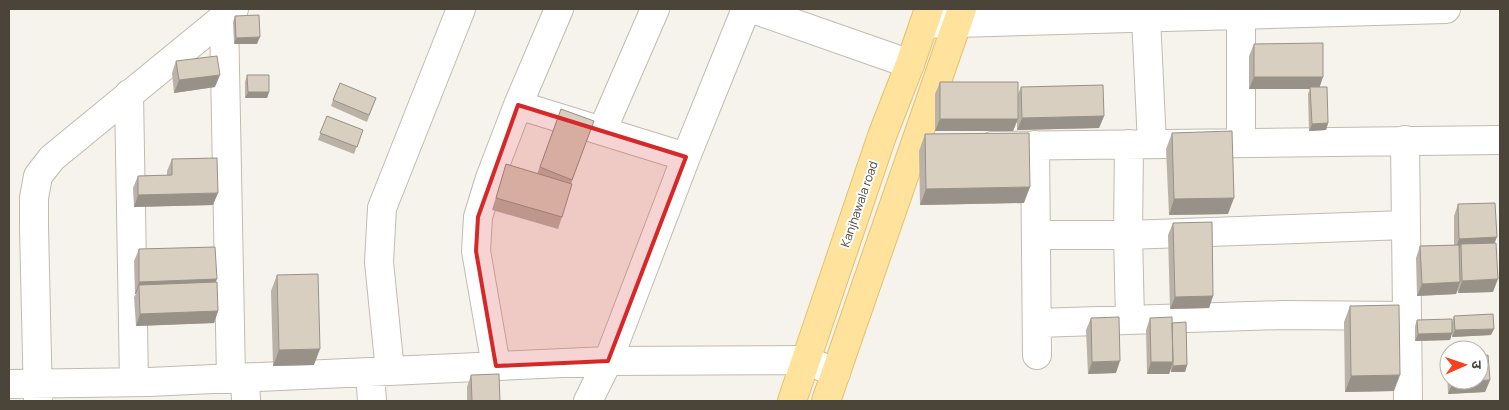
<svg xmlns="http://www.w3.org/2000/svg" width="1509" height="410" font-family="Manrope,'Noto Sans Devanagari',sans-serif">
<style>
.lines{fill:none;stroke-linecap:round;stroke-linejoin:round}
.minor-casing{stroke:#c2bbae;stroke-width:30}
.major-casing{stroke:#e6c16a;stroke-width:30}
.minor{stroke:#fff;stroke-width:28}
.major{stroke:#ffe39c;stroke-width:28}
.wall{fill:#bab2a6}
.shaded-wall{fill:#979187}
.building{fill:#d8cfc1;stroke:#979187}
.marked{fill:#d62828;fill-opacity:0.2;stroke:#d62828;stroke-width:4;stroke-linejoin:round}
.labels{text-anchor:middle;dominant-baseline:central;stroke-width:4;stroke-linejoin:round;paint-order:stroke}
.street-label{font-size:12px;fill:#4b4439;stroke:#fff}
</style>
<rect width="100%" height="100%" fill="#f6f3ec"/>
<g class="lines">
<defs>
<path id="minor" d="M753,9L910,64
M224,17L231,378
M1146,17L1152,144
M924,24L1446,9
M129,94L134,382
M518,105L686,157
M602,131L655,9
M1405,140L1408,401
M1241,142V15
M1129,144L1128,235L1130,320
M1035,145L1037,355
M992,146L1500,140
M1036,235H1128L1405,225
M1037,323L1283,315L1406,316
M496,366L476,251L478,217L490,178L518,105L559,9
M390,371L379,262L382,208L461,9
M370,372L372,401
M245,378L246,401
M9,384L149,382L608,361L806,360L836,373
M38,401L34,227V198L38,176L52,158L234,9
M588,401L608,361L686,157L746,9"/>
<path id="major" d="M792,401L882,136L910,64L929,9
M826,401L962,9"/>
</defs>
<use href="#minor" class="minor-casing"/>
<use href="#major" class="major-casing"/>
<use href="#minor" class="minor"/>
<use href="#major" class="major"/>
</g>
<path class="wall" d="M235,16L257,44H234L233,22Z
M1254,44L1320,87L1328,123L1326,130L1309,131L1308,94L1310,89H1249V56Z
M176,61L215,87L174,93L172,73Z
M247,75L269,92L267,98H245V82Z
M940,82L1018,94L1021,87L1104,116L1099,128L1017,130V121L1013,131H935V94Z
M376,98L367,122L331,106L333,100Z
M561,109L594,121L571,184L562,217L558,229L492,210L506,164L537,174Z
M327,116L363,130L354,154L318,140Z
M1172,133L1228,214L1169,215L1166,149Z
M925,134L1024,203L920,205L919,151Z
M172,159L213,205L134,207L133,188L138,176L167,175V171Z
M1458,204L1494,243L1493,292L1458,293V290L1456,294L1417,296L1416,258L1420,246L1454,245V216Z
M1173,223L1213,296L1209,308L1170,309L1168,235Z
M139,249L217,279L215,282L218,311L214,323L136,326L134,297L136,294H135L134,261Z
M277,275L314,365L273,366L271,291Z
M1350,306L1394,391L1345,392L1344,322Z
M1454,316L1491,335L1452,337V333L1450,340L1415,341V326L1417,320L1452,322Z
M1091,318L1116,373L1088,374L1086,330Z
M1150,318L1172,323L1187,365L1185,372H1171V369L1169,374H1147L1146,330Z
M1449,364V380H1490L1485,392L1448,394L1447,369Z
M471,375L500,401H467V387Z"/>
<path class="shaded-wall" d="M260,37L257,44H234L236,38Z
M220,75L215,87L174,93L179,80Z
M1254,77H1323L1319,89L1310,87V89H1249Z
M248,92H269L267,98H245Z
M1104,116L1099,128L1017,130L1022,118Z
M940,119H1018L1013,131H935Z
M1328,123L1326,130L1309,131L1312,124Z
M1030,187L1024,203L920,205L926,189Z
M218,193L213,205L134,207L138,195Z
M1234,198L1228,214L1169,215L1174,199Z
M1497,237L1492,249L1461,244L1459,250L1455,251L1459,239Z
M217,279L212,291L139,285L136,294H135L139,282Z
M1498,279L1493,292L1458,293L1462,281Z
M1460,282L1456,294L1417,296L1422,284Z
M1213,296L1209,308L1170,309L1175,297Z
M218,311L214,323L136,326L140,314Z
M1494,329L1491,335L1452,337L1455,330Z
M1452,333L1450,340L1415,341L1418,334Z
M320,349L314,365L273,366L279,350Z
M1120,361L1116,373L1088,374L1092,362Z
M1151,362H1173L1169,374H1147Z
M1187,365L1185,372H1171L1173,366Z
M1400,375L1394,391L1345,392L1351,376Z
M1490,380L1485,392L1448,394L1453,382Z"/>
<path class="building" d="M259,15L260,37L236,38L235,16Z
M1323,43V77H1254V44Z
M217,56L220,75L179,80L176,61Z
M247,75H269V92H248Z
M940,82H1018V119H940Z
M340,83L376,98L369,115L333,100Z
M1103,85L1104,116L1022,118L1021,87Z
M1310,87H1327L1328,123L1312,124Z
M561,109L594,121L572,180L540,167Z
M327,116L363,130L357,147L320,133Z
M1232,131L1234,198L1174,199L1172,133Z
M1029,133L1030,187L926,189L925,134Z
M217,158L218,193L138,195V176L172,175V159Z
M506,164L572,184L562,217L496,198Z
M1495,203L1497,237L1459,239L1458,204Z
M1212,222L1213,296L1175,297L1173,223Z
M1496,243L1498,279L1462,281L1461,244Z
M1459,245L1460,282L1422,284L1420,246Z
M215,247L217,279L139,282V249Z
M318,274L320,349L279,350L277,275Z
M217,282L218,311L140,314L139,285Z
M1399,305L1400,375L1351,376L1350,306Z
M1493,314L1494,329L1455,330L1454,316Z
M1119,317L1120,361L1092,362L1091,318Z
M1172,317L1173,362H1151L1150,318Z
M1452,319V333L1418,334L1417,320Z
M1186,322L1187,365L1173,366L1172,323Z
M1488,355L1490,380L1453,382V380H1479V356Z
M499,374L500,401H472L471,375Z"/>
<path class="marked" d="M518,105L686,157L608,361L496,366L476,251L478,217Z"/>
<g class="labels">
<g class="street-label">
<text transform="translate(859 204) rotate(-71)">Kanjhawala road</text>
</g>
</g>
<rect width="1509" height="410" fill="none" stroke="#4b4439" stroke-width="20"/>
<g transform="translate(1464 365) rotate(88)"><circle r="24" fill="#ffffff" stroke="#b7b4b0"/>
<path d="M0-4L9 19L0 12L-9 19Z" fill="#fc3f1d"/>
<text y="-8" font-size="14" font-weight="bold" text-anchor="middle" fill="#4b4439">उ</text>
</g>
</svg>
